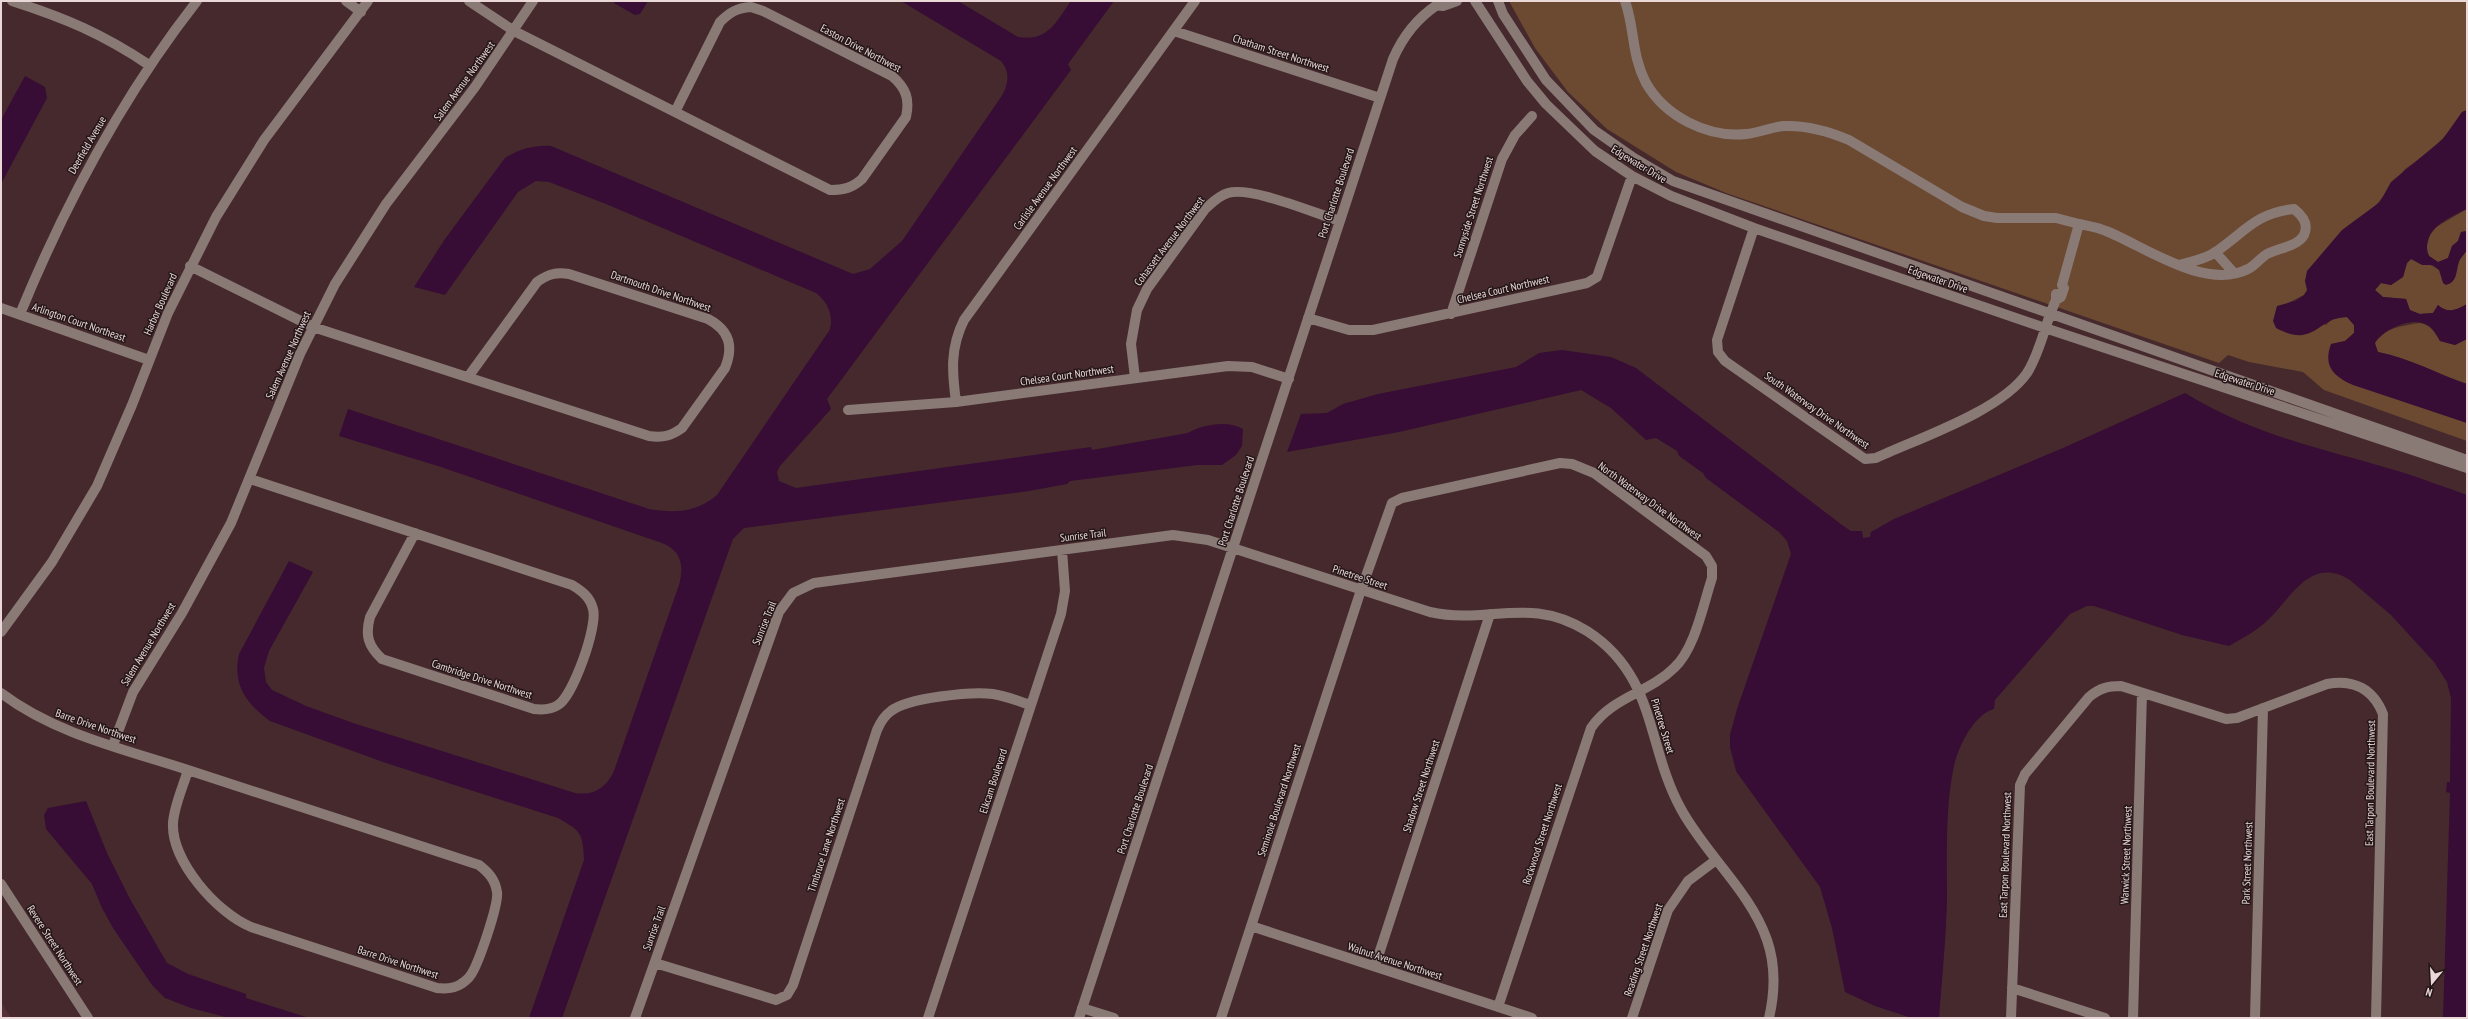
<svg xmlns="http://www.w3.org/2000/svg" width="2468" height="1019" font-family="'PT Sans Narrow',sans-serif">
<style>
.built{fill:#553135}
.green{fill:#6c4a32}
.water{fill:#370c35}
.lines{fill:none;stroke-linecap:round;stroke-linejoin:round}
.minor{stroke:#897a76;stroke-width:10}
.labels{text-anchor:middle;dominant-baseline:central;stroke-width:3;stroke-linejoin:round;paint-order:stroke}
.street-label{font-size:11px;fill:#ead7d8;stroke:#231617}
</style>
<rect width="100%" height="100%" fill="#46292c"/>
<path class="built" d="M1,1002L11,1018H1Z"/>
<path class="green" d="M1509,1H2467V110L2462,112C2448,137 2429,153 2405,169L2304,295L2286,304L2326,325L2332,319L2347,317L2354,325V333L2345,341L2331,344L2343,380L2467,423V441L2324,390L2303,372L2249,362L2228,355L2219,363L1726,193L1676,172L1607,129L1568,92L1535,48Z
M2467,209V231L2461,232L2458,241L2452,246L2448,258L2438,262L2429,256L2426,250L2431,230Z
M2467,250V304C2456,310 2448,314 2438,305L2433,313L2420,314L2410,311L2406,299L2383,297L2375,290L2381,283L2391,285L2403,277L2407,263L2411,259C2419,261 2433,265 2439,270L2457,268L2460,259Z
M2420,323C2431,325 2435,332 2440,341L2455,345L2467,339V384C2437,374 2410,358 2378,352C2362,332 2409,324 2420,323Z"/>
<path class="water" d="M615,1H648L640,14L635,15L614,3Z
M901,1H958L1018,37C1048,42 1056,22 1071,1H1114L1068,64L1071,70L827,399L831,409L780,466L777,472L779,481L796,488L1091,447L1092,450L1188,433C1203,424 1228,420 1243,429L1242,446L1236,455L1222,465H1197L1070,481L1067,484L1029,491L744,528L733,539L562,1018H529L584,860C583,833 581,831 558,818L386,763L270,721C247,704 232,685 239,654L289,561L313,572L269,651L264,668L266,682L272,690L306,706L353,723L575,793C594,796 606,788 614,771L679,585C684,566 682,551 662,543L438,466L339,436L348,409L649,509C674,513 696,513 717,495L829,331C835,317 827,301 816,293L606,204L549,182L536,181L518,192L445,295L414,287L445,239L505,158C519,149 535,145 551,146L853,274L870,269L902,241L1001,97C1008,86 1011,72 1001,61Z
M25,76L45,87L47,98L1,184V120Z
M2467,110V209C2448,217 2419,232 2429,256L2438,262L2448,258L2452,246L2458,241L2461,232L2467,231V250C2465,254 2461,257 2459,261C2456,270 2458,282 2446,285L2443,283L2439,270L2433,265H2422L2411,259L2407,263L2403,277L2391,285L2381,283L2375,290L2383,297L2406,299L2410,310L2420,314L2433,313L2438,305C2448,314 2456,310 2467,304V339L2455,345L2440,341C2437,336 2434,330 2429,326C2413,315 2384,329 2375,343L2378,352C2410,358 2437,374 2467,384V423L2353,385C2333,376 2323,366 2331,344L2345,341L2354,333V325L2347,317C2317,317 2315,349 2276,328L2273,321L2277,306L2295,301L2304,295L2307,290L2305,281L2307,271L2342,230L2380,202L2391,182L2443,139L2462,112Z
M1562,350L1611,357L1636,368L1842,525L1851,531H1862L1863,538L1870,537L1871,532L1894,519L2063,448L2185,393C2256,436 2320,448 2398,471C2421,478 2444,487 2467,495V1018H2443L2450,793L2446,792L2447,782H2450L2451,698L2447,682L2434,662L2391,615L2350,580C2307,553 2288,606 2261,626C2251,634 2239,640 2229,646L2182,635L2094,606H2087L2070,614L1995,700L1994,709C1974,714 1958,747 1954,766C1945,806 1947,858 1947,899C1946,939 1942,979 1939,1018H1912L1875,1006L1845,992L1832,928L1820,887L1743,781L1736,771L1730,747V735L1737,709L1791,554L1787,541L1779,532L1706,478L1703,473L1679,456L1677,451L1656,438L1646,440L1611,408L1581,390L1399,432L1287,452L1301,414L1327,413L1343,404L1378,394L1516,367L1539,353Z
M86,801L107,853L130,899L167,963L188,974L246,994V998L309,1018H229L191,1008L165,998L152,985L113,928L102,908L92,884L46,829L44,815L48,808Z"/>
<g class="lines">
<path class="minor" d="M12,1C65,18 103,34 149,65
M346,1L361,12
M469,1L514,31L675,112
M1475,1L1527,81L1546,104L1595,151L1632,176L1671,196L1754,228L2045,328L2467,468
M1498,1L1503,14L1546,80L1594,130L1634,158L1673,181L2467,460
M1625,1C1635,29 1631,54 1646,83C1665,116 1707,138 1746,134C1759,133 1771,127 1784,126C1807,125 1828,131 1849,140L1962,207L1984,216L1997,218H2056L2079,224L2062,285L2064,288L2061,297L2056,300
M751,7L763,11L892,76C906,88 910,99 906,117L862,179C852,188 844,190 830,190L675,112L720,22C730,12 737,8 751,7Z
M1174,31L1380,98
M2079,224C2088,226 2097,227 2106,231C2144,246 2205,291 2248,269C2255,266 2260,258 2267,254C2278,248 2297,247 2304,235C2309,224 2303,216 2294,209C2255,213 2244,233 2214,253C2205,259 2190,262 2179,265
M1754,228L1717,340L1718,352L1725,361L1865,459L1876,458C1919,438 2001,411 2027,373C2041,351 2045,323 2056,300V294
M2215,252L2234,273
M190,266L313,327L649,436C663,438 671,436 682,428L725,368C734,346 729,330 708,319L569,274C556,272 548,274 537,282L468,377
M1,308L149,360
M20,314C66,202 122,97 197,1
M1451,314L1502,159L1515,135L1532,116
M1308,318L1349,330H1373L1587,283L1597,277L1632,176
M1135,378L1131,344L1137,310L1147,289L1205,209C1212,203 1218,196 1228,193C1251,186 1314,213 1340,221
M956,402C952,372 950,348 964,320L1195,1
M848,410L956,402L1228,366L1252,367L1289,379
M250,479L572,585C582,591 590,597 593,609C598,626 573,696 558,705C551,710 543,710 534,709L382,659C368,646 365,635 370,617L415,533
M1,632L52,562L97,486L132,405L168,313L216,217L264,140L368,1
M1,693C55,734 124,749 188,770
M113,745L133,692L182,613L231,523L300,354L335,284L386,204L475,87L533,1
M188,770L479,865C488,872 495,879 497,892C499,904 478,966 470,976C468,979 464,982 461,984C454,989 446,989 437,988L251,927C217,913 171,861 173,823C174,806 183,787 188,770Z
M1,884L88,1018
M1251,926L1532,1018
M655,963L776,1000L787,995L793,985L877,730C880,723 884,716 891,711C907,698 972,691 993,694C1006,696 1018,701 1031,705
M1375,966L1490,614
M2012,988L2105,1018
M1082,1008L1114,1018
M635,1018L779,612L793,593L814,583L1173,535L1208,540L1430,612C1488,625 1529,595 1587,631C1657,676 1646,746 1681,809C1706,855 1750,891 1767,940C1776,966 1775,992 1769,1018
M928,1018L1061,614L1065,591L1062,550
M1079,1018L1393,59C1403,36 1416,19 1437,5L1443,6L1457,1
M1221,1018L1361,590L1392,503L1402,498L1560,463L1572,464L1594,473L1706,556L1712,566V578C1703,605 1695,649 1674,668C1649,693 1612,697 1591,728L1498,1007
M1632,1018L1668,910L1688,881L1716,860
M2011,1018L2020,785L2025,774L2089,697C2100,688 2108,686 2121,686L2226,719L2237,718L2327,684C2354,679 2373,689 2383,714L2376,1018
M2133,1018L2142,693
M2255,1018L2263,708"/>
</g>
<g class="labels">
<g class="street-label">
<text transform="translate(861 48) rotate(28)">Easton Drive Northwest</text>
<text transform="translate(1281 53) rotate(18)">Chatham Street Northwest</text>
<text transform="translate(464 81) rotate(-54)">Salem Avenue Northwest</text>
<text transform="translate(87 145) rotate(-60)">Deerfield Avenue</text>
<text transform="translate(1639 164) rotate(31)">Edgewater Drive</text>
<text transform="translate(1045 188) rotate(-54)">Carlisle Avenue Northwest</text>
<text transform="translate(1336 193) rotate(-72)">Port Charlotte Boulevard</text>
<text transform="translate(1473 207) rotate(-72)">Sunnyside Street Northwest</text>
<text transform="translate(1169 241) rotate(-53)">Cohassett Avenue Northwest</text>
<text transform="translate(1938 279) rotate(19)">Edgewater Drive</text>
<text transform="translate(1503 289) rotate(-13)">Chelsea Court Northwest</text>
<text transform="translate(661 291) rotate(19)">Dartmouth Drive Northwest</text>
<text transform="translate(160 304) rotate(-66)">Harbor Boulevard</text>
<text transform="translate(79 322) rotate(19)">Arlington Court Northeast</text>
<text transform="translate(288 355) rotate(-66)">Salem Avenue Northwest</text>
<text transform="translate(1067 375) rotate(-8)">Chelsea Court Northwest</text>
<text transform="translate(2245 382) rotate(18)">Edgewater Drive</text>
<text transform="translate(1817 410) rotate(35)">South Waterway Drive Northwest</text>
<text transform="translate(1236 501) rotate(-72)">Port Charlotte Boulevard</text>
<text transform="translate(1650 501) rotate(36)">North Waterway Drive Northwest</text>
<text transform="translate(1083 535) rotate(-7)">Sunrise Trail</text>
<text transform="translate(1360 577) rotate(18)">Pinetree Street</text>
<text transform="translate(764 623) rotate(-68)">Sunrise Trail</text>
<text transform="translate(148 644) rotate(-59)">Salem Avenue Northwest</text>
<text transform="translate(482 679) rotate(18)">Cambridge Drive Northwest</text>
<text transform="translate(96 726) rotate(19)">Barre Drive Northwest</text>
<text transform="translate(1663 726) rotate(73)">Pinetree Street</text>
<text transform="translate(993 781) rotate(-72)">Elkcam Boulevard</text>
<text transform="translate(2370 783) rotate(-89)">East Tarpon Boulevard Northwest</text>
<text transform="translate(1421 786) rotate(-72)">Shadow Street Northwest</text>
<text transform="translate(1279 800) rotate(-72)">Seminole Boulevard Northwest</text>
<text transform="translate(1135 809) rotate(-72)">Port Charlotte Boulevard</text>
<text transform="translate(1542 834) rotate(-72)">Rockwood Street Northwest</text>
<text transform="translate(826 845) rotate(-72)">Timbruce Lane Northwest</text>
<text transform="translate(2005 855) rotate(-88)">East Tarpon Boulevard Northwest</text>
<text transform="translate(2126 855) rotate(-88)">Warwick Street Northwest</text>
<text transform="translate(2247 863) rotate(-88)">Park Street Northwest</text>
<text transform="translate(654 928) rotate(-70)">Sunrise Trail</text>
<text transform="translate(55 945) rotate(57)">Revere Street Northwest</text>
<text transform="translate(1643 950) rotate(-71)">Reading Street Northwest</text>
<text transform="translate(1395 961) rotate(18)">Walnut Avenue Northwest</text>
<text transform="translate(398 962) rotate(18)">Barre Drive Northwest</text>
</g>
</g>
<rect width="2468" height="1019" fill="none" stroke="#ead7d8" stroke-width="4"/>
<g transform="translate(2432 983) rotate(198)" stroke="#231617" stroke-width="3" paint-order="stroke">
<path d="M0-3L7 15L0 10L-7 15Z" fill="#ead7d8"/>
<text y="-6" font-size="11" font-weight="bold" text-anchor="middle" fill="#ead7d8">N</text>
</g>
</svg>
